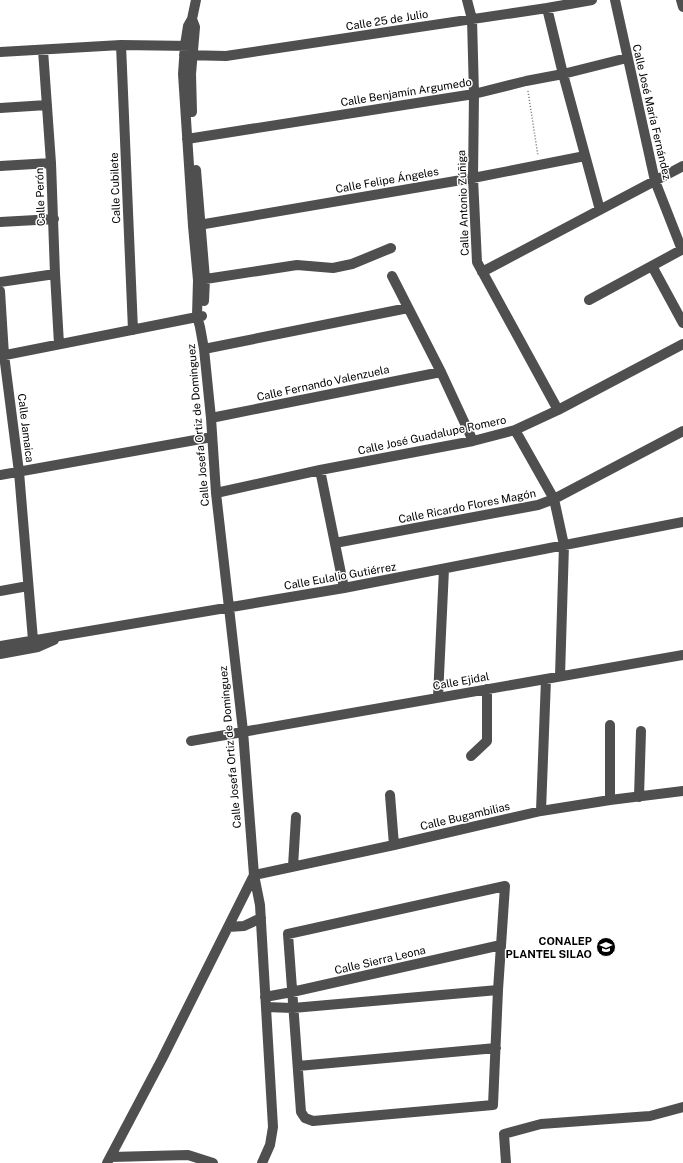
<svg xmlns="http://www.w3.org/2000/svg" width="683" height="1163" font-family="'Public Sans',sans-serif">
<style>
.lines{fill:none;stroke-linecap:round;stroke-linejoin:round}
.path{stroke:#717171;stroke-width:1.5;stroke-dasharray:1 2;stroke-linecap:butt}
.minor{stroke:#4f4f4f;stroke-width:10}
.labels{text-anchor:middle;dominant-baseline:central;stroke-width:3;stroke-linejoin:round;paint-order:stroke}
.street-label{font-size:11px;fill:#000;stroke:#fff}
.poi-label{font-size:11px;font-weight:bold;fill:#000;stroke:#fff;text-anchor:end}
</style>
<rect width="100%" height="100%" fill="#fff"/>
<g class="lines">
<path class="path" d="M528,91L538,156"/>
<path class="minor" d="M196,0L192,19L188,26L185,45L183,74L193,226L198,280L197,316L200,327L204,349L211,418L216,493L243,731L254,875L260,905L273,1127L270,1145L262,1163
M467,0L472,19L474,94L473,178L477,262L558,410
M615,0L655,181L682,250
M681,0L683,7
M547,8L563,74L600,210
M121,45L133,330
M43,50L51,163L55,274L59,344
M0,52L121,45L191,46
M184,55L226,56L547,8L592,0
M0,108L47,105
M192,112L191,74L195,27L192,19
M187,139L474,94L526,81L563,74L627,58
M0,166L51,163
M196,170L205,279L204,301
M0,222L54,219
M193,226L473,178L585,156
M652,266L683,323
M482,272L683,166
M392,276L441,372L473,441
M199,280L297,265L333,268L352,264L391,248
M0,282L55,274
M0,291L4,355L19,472L33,640
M589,300L683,249
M204,349L408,308
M0,356L202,316
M211,418L441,372
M515,430L554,499L564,545L560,676
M320,470L344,588
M0,475L212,437
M216,493L320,470L473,441L515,430L558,410L683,344
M335,543L538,505L554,499L683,431
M0,591L28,586
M0,646L344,588L683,522
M0,654L38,647L54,640
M438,697L444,569
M191,741L683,655
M471,756L487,741V689
M390,795L394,845
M639,797L641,731
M610,800V725
M541,811L546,679
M293,866L296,817
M254,875L394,845L541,811L610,800L683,791
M505,886L498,990L493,1105L313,1121L305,1118L301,1112L288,934Z
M228,927L244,926L261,918
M265,997L292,992L501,945
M266,1007L293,1008L498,990
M298,1066L496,1048
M111,1157L188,1155L213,1163
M107,1163L162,1059L254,875
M506,1163L504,1134L541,1124L650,1116L683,1107"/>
</g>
<defs>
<symbol id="school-disc" viewBox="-11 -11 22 22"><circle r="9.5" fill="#000" stroke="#fff"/><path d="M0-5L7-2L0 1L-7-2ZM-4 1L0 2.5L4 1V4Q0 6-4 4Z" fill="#fff"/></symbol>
</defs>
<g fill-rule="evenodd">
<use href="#school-disc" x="595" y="936" width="22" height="22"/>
</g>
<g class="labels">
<g class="street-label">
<text transform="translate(387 20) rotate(-9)">Calle 25 de Julio</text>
<text transform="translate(406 92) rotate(-9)">Calle Benjamín Argumedo</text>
<text transform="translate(652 112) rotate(77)">Calle José María Fernández</text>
<text transform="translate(387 180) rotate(-10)">Calle Felipe Ángeles</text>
<text transform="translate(115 188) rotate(-92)">Calle Cubilete</text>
<text transform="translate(40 197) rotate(-92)">Calle Perón</text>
<text transform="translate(463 203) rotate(-92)">Calle Antonio Zúñiga</text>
<text transform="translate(323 383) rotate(-12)">Calle Fernando Valenzuela</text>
<text transform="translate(198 425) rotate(-95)">Calle Josefa Ortiz de Domínguez</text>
<text transform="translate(26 428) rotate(83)">Calle Jamaica</text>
<text transform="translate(432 435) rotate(-12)">Calle José Guadalupe Romero</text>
<text transform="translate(467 506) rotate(-11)">Calle Ricardo Flores Magón</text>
<text transform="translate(340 576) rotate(-10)">Calle Eulalio Gutiérrez</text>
<text transform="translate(461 681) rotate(-10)">Calle Ejidal</text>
<text transform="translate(230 747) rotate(-95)">Calle Josefa Ortiz de Domínguez</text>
<text transform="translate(465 816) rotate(-13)">Calle Bugambilias</text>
<text transform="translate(380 960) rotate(-13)">Calle Sierra Leona</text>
</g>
<g class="poi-label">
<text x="592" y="941">CONALEP<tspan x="592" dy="13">PLANTEL SILAO</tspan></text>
</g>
</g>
</svg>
